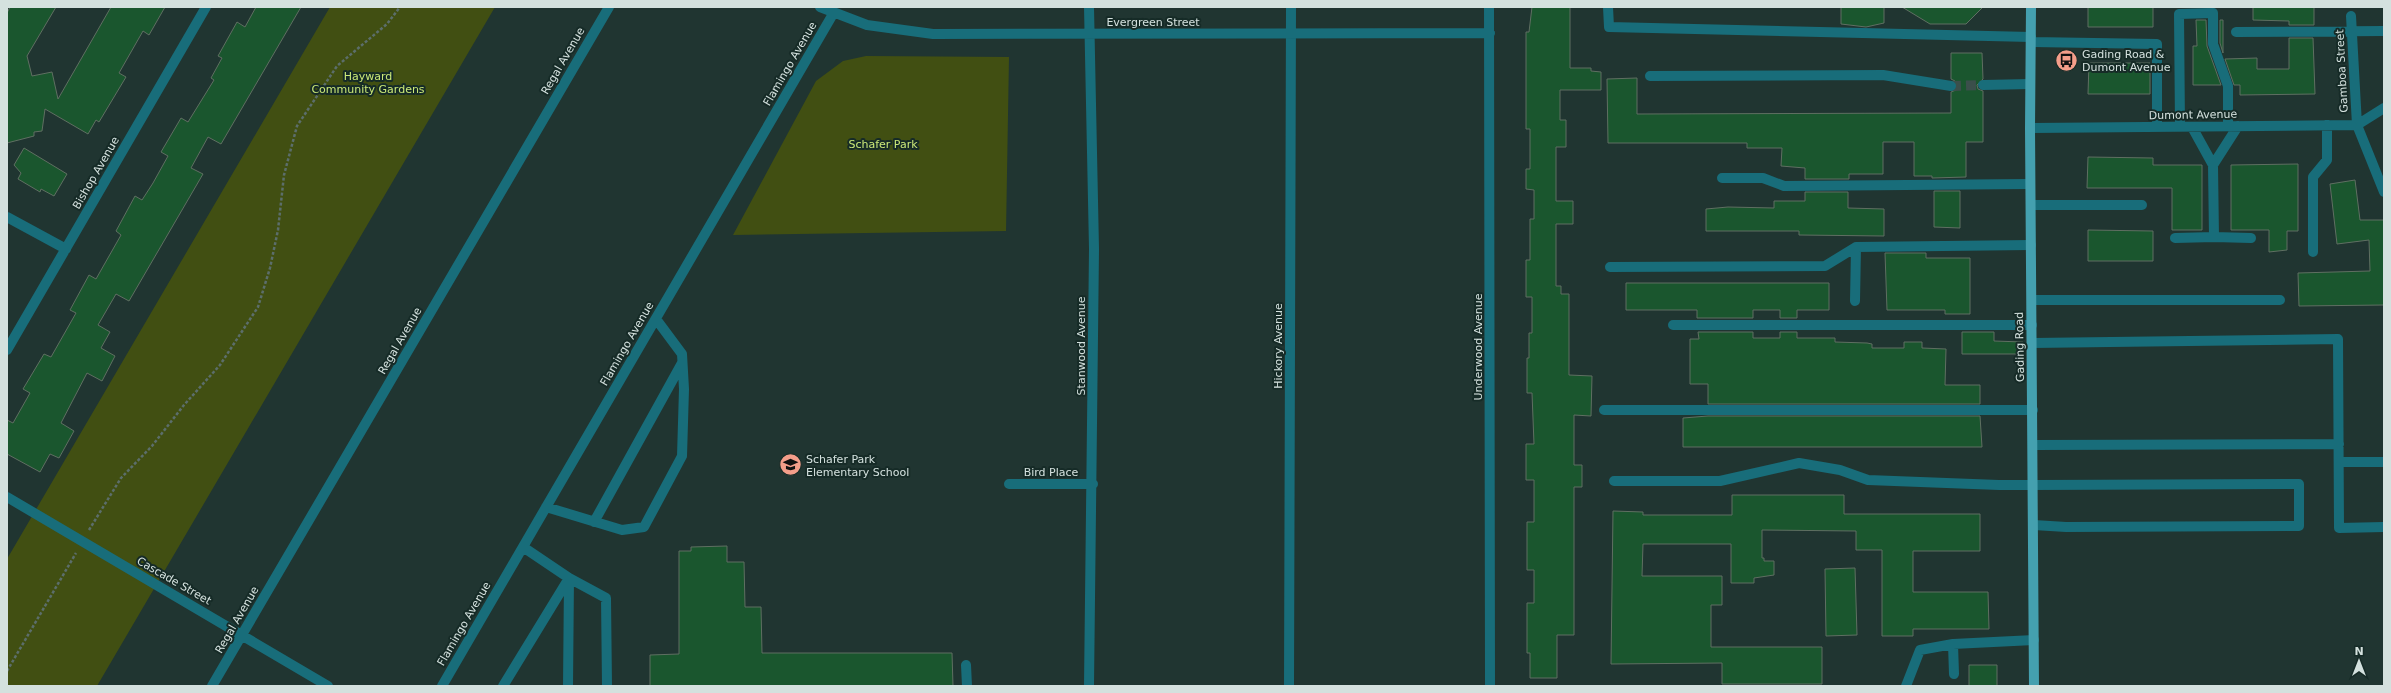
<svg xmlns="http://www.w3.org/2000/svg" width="2391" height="693" font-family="'DejaVu Sans',sans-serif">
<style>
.green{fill:#414f12}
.building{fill:#1a562e;stroke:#5f6f62}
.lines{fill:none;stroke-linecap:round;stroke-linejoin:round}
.minor-tunnel{stroke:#3b4f4b;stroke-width:10;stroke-dasharray:10 5;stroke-linecap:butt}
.path{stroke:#5c6e6b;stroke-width:2.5;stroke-dasharray:3 2;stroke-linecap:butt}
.minor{stroke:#186d7a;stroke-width:10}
.major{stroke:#44a0af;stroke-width:10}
.labels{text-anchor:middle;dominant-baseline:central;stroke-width:4;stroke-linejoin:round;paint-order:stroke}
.street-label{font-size:11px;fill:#d4e1de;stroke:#162b27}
.poi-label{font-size:11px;fill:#d4e1de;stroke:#162b27;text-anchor:start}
.park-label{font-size:11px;fill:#cbe978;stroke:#162b27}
</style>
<rect width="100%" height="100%" fill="#203531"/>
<path class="green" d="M330,7H495L97,686H7V559Z
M866,56L1009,57L1006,231L733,235L816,81L843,61Z"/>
<path class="building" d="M10,7H56L27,56L32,76L52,72L58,99L111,7H165L149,35L143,31L119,73L126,77L99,122L96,120L88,134L45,109L42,131L34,132V136L7,143V13Z
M256,7H301L221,144L208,137L191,168L203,174L129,301L116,294L98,325L110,332L101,348L115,356L102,381L87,373L61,423L74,431L59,458L50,454L40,472L7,454V420L13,423L30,393L23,389L44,354L51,357L76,313L70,310L89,275L96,279L121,235L116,231L135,196L142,200L153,183L168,156L161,152L181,118L188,122L214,80L211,78L222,58L218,56L237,22L245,27Z
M1532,7H1570V68H1591V71L1601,72V90H1560V120H1566V147H1556V201H1573V224H1556V286H1561V294H1569V375L1592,376L1591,416L1574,415V465H1582V487H1574V635H1557V678H1530V653H1527V603H1534V570H1527V522H1534V480H1526V444H1534L1532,393H1527V358H1529V333H1532V297H1526V260H1530V219H1534V190L1526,189V169H1530V129H1526V32H1529Z
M1841,7H1884V23L1866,27L1841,24Z
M1902,7H1983L1966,24H1930Z
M2088,7H2153V27H2088Z
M2253,7H2314V25H2289V21L2253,20Z
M2196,20H2206L2207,46L2221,85H2193V46H2197Z
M2220,20H2223V53L2220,43Z
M2289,38H2313L2315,94L2240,95V85H2234L2225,59L2257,58V69H2289Z
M1951,53H1982L1983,79L1977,85L1978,89L1983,91V142H1966V177L1932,178V176H1914V142H1883V174H1849V179H1805V168L1781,166L1782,148H1747V143H1608L1607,79L1637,78V114L1951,113V92L1956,90L1957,87L1955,81L1951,79Z
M2089,63H2150V94H2088Z
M24,148L67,174L54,196L41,189L40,192L18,179L21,173L14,165Z
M2088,157L2153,158V165H2202V230H2172V188H2087Z
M2298,164V231H2287V250L2269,252V230H2231V165Z
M2355,180L2360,220H2384V305L2299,306L2298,273L2370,271L2369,240L2337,244L2330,184Z
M1934,191H1960V228L1934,227Z
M1805,192H1848V208L1884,209V236L1799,235V231H1706V209L1728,207L1774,208V201H1805Z
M2088,230L2153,231V261H2088Z
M1885,253H1926V258H1970V314H1945V310H1887Z
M1626,283H1829V310H1797V318H1780V310H1753V318H1697V310H1626Z
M1698,332H1753V338H1780V332H1797V338H1835V342L1867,343L1872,344V348H1904V342H1922V348L1946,349L1945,385H1980V404H1708V384H1690V339H1699Z
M1962,332H1994V341L2023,342V354H1962Z
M1708,416H1980L1982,447H1683V418Z
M1732,495H1844V514H1980V551H1913V592H1988L1989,629H1913V636H1882V550H1856V531L1762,530V558H1764V561H1774V575L1754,578V583H1731V544H1643L1642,576H1722V605H1711V647H1822V684H1722V663L1611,664L1613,511L1643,512V515H1732Z
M727,546V562H744L745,607H761L762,653H952L953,686H650V655L679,654V551H691V547Z
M1855,568L1857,635L1826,636L1825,569Z
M1969,665H1997V686H1969Z"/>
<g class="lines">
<path class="minor-tunnel" d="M1951,86L1983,85"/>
<path class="path" d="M89,530L121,478L152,446L184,405L220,365L258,307L270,268L278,230L284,175L297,126L337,66L387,24L400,7
M7,671L76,553"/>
<path class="minor" d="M820,7L867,25L933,34L1490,33
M1489,7L1490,686
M1608,7L1609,27L2031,37
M2351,16L2357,125L2384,192
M2236,32L2384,31
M2031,42L2157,44V127
M1650,76L1883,75L1951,86
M1983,85L2030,84
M2357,125L2384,108
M2180,127L2179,14L2213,13V44L2228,86V126
M2192,127L2213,165L2214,237L2251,238
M2030,128L2357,125
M2213,165L2238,126
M1722,178H1763L1784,186L2030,184
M2031,205H2142
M7,217L66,249
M2175,238L2214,237
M2313,252V177L2327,160V125
M1610,267L1825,266L1856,247L2031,245
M2032,300H2280
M1855,301L1856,247
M1673,325H2032
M2032,343L2338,339L2339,528L2384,527
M7,350L206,7
M1604,410H2033
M2033,445L2339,444
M2339,462H2384
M1614,481H1720L1799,463L1840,470L1868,480L1999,485L2299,484V526L2066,527L2034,525
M1009,484H1093
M7,497L328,686
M546,507L622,530L644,527L682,456L684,389L682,354L656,319
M594,522L682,363
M523,547L569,578L568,686
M966,665L967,686
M1954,674L1953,644L2034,640
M212,686L609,7
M442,686L833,14
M503,686L569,578L606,598L607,686
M1089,686L1094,249L1089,7
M1289,686L1291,7
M1906,686L1920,650L1953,644"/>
<path class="major" d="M2031,7L2030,128L2034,686"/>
</g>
<defs>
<symbol id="bus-disc" viewBox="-11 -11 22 22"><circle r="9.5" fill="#f49e8a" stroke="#162b27"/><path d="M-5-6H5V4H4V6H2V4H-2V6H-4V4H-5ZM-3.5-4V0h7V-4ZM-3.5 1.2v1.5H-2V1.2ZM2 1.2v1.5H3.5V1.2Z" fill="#111"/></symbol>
<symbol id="school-disc" viewBox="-11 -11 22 22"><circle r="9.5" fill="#f49e8a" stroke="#162b27"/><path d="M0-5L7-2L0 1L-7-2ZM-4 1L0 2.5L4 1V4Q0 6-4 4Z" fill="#111"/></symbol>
</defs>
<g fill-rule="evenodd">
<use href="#bus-disc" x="2054" y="48" width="25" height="25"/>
<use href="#school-disc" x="778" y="452" width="25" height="25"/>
</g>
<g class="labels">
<g class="street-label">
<text x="1153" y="22">Evergreen Street</text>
<text transform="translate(563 61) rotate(-60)">Regal Avenue</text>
<text transform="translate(790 64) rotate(-60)">Flamingo Avenue</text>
<text transform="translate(2342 71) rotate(-93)">Gamboa Street</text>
<text transform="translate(2193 115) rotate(-1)">Dumont Avenue</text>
<text transform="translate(96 173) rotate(-60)">Bishop Avenue</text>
<text transform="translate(400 341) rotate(-60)">Regal Avenue</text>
<text transform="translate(627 344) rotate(-60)">Flamingo Avenue</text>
<text transform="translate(1081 346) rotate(-90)">Stanwood Avenue</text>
<text transform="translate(1278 346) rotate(-90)">Hickory Avenue</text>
<text transform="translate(1478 347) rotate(-90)">Underwood Avenue</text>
<text transform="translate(2020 347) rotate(-91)">Gading Road</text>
<text x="1051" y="472">Bird Place</text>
<text transform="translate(174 581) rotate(30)">Cascade Street</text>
<text transform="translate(237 620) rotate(-60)">Regal Avenue</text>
<text transform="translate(464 624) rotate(-60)">Flamingo Avenue</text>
</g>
<g class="poi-label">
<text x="2082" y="54">Gading Road &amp;<tspan x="2082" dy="13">Dumont Avenue</tspan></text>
<text x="806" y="459">Schafer Park<tspan x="806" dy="13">Elementary School</tspan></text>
</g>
<g class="park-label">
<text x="368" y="76">Hayward<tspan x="368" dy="13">Community Gardens</tspan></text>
<text x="883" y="144">Schafer Park</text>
</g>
</g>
<rect width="2391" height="693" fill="none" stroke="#d4e1de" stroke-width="16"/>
<g transform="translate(2359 661)" stroke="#162b27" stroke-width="3" paint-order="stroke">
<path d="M0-3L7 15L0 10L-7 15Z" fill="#d4e1de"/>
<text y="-6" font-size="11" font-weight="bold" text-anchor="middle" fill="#d4e1de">N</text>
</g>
</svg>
